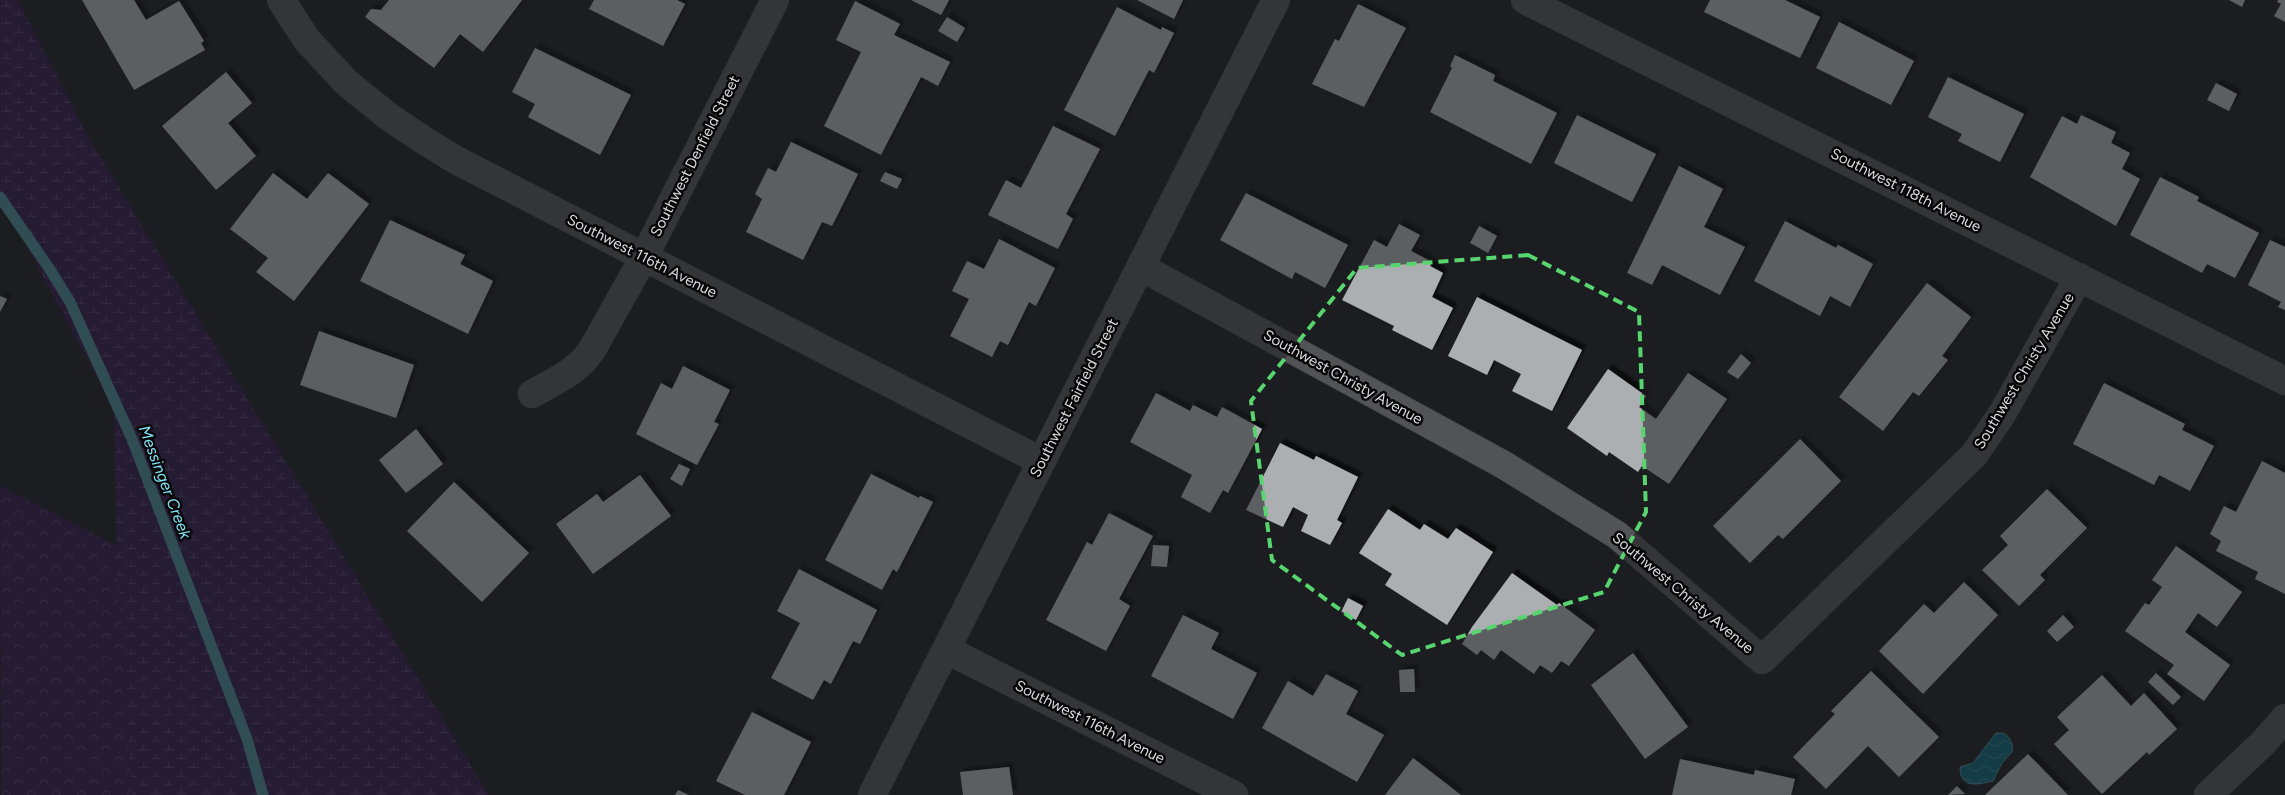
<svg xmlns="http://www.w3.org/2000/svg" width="2285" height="795" font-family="Figtree,sans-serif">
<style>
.forest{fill:url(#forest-crowns)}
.wetland{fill:url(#wetland-marsh)}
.water{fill:url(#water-waves);stroke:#4a8793}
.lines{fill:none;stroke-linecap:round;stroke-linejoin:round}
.stream{stroke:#4a8793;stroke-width:11}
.building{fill:#acafb2;filter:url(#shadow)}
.minor-casing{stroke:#393a3c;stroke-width:29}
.minor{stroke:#515356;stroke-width:28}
.marked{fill:none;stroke:#58d56f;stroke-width:4;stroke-dasharray:10 6;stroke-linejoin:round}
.labels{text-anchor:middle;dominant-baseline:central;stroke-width:5;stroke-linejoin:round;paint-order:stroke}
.street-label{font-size:15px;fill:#dadbdd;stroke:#070708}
.water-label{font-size:16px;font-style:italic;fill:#83e3f9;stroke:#070708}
</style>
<defs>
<pattern id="forest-crowns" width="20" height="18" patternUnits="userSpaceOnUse" patternTransform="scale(1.25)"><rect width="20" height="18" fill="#321a4a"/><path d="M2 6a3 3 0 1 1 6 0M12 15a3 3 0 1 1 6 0" fill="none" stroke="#4f3b64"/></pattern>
<pattern id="wetland-marsh" width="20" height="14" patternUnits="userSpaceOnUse" patternTransform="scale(1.25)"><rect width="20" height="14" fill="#321a4a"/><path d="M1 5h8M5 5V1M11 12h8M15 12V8" fill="none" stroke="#4f3b64"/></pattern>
<pattern id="water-waves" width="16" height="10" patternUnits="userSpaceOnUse" patternTransform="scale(1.25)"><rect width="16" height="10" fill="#0c6373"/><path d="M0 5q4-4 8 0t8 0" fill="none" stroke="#2f7986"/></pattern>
<filter id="shadow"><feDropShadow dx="4.5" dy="-4.5" stdDeviation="1" flood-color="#0009"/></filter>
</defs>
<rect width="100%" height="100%" fill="#1b1d20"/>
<path class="forest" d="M0,486L116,545L132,795H1Z"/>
<path class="wetland" d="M0,0H18L87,135L489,795H132L116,545L114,409L0,197Z"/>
<path class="water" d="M1996,733H2004C2010,738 2014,744 2012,752L2002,763L1993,781C1979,784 1960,790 1960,767L1973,763Z"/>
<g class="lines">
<path class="stream" d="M0,197L49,268L70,302L132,439L247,739L263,795"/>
</g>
<path class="building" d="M82,0H134L146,20L179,1L204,41L201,43L205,50L134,90Z
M389,0H522L483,52L460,34L434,68L365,17L371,9L381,10Z
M594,0H677L685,4L663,46L589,9Z
M911,0H949L941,15Z
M1137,0H1183L1174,19Z
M1710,0H1785L1820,17L1800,58L1704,12Z
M2229,0H2245L2242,7Z
M2278,0H2285V22L2274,16L2281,4L2277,2Z
M855,1L900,24L894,35L950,62L938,86L921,77L881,155L824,126L861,52L836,40Z
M1358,4L1406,28L1364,107L1312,84L1335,39L1339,41Z
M1117,7L1161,30L1162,27L1174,33L1154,73L1149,70L1115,136L1064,110Z
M947,17L965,28L957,42L938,31Z
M1839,22L1914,61L1891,105L1816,68Z
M535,48L631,95L600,155L528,117L535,104L512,92Z
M1455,55L1495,75L1493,81L1557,113L1531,164L1430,112L1452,68L1450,66Z
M226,72L252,103L228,123L256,156L216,190L162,126Z
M1948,77L2024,114L2000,162L1958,141L1962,134L1928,117Z
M2216,83L2237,94L2229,111L2207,100Z
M1577,115L1656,154L1632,202L1554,163Z
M2081,115L2116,132L2111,143L2130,153L2122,169L2140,179L2116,226L2030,177L2062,116L2077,124Z
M1053,126L1100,149L1066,214L1073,219L1058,249L988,215L1006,180L1021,188Z
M791,142L858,174L832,226L822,222L803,260L746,232L762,199L755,194L768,168L776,172Z
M1679,166L1723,189L1704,227L1745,247L1720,295L1662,265L1652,285L1627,273Z
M885,172L902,179L897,189L880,181Z
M273,173L307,199L328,173L369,204L294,301L256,272L268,258L230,229Z
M2160,177L2199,197L2197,201L2259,233L2235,278L2207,264L2202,273L2130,235Z
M1246,193L1348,245L1325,288L1295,272L1292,279L1220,240Z
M390,220L465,255L460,264L493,281L468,334L360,281Z
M1785,221L1836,248L1838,245L1873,264L1850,307L1830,296L1820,316L1754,281Z
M1399,224L1420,235L1411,251L1432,262L1430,266L1443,273L1432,297L1453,308L1432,350L1392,330L1394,326L1342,300L1374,240L1387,247Z
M1479,226L1497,236L1488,253L1470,243Z
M999,239L1055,268L1036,306L1029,302L1008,345L1000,341L992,357L950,336L969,299L952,291L967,261L984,269Z
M2270,240L2285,247V310L2278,307L2281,302L2248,285Z
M1927,283L1971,317L1942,356L1948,360L1919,396L1913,392L1883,431L1839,397Z
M0,296L7,299L0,312Z
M1477,297L1582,350L1552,411L1512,391L1521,374L1494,360L1487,375L1448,356Z
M319,331L414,365L396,418L300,385Z
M1741,354L1751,363L1738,379L1727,372Z
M683,366L730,390L714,422L719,424L697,465L636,434L661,383L672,389Z
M1608,369L1646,396L1639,407L1656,419L1688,373L1727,399L1669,484L1642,466L1638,472L1609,452L1607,456L1567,428Z
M2104,383L2185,424L2182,430L2214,446L2190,491L2159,475L2154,485L2073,444Z
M1156,393L1190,411L1193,405L1217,417L1222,407L1262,429L1228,493L1223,490L1210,513L1181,497L1192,475L1130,442Z
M416,429L443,464L406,493L379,460Z
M1800,439L1841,481L1783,539L1778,535L1750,563L1713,526Z
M1280,443L1314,460L1316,456L1358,477L1337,520L1342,523L1330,545L1301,531L1308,515L1293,507L1283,527L1246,510Z
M2262,461L2285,473V594L2255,579L2258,572L2216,551L2221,541L2210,534L2224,506L2236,512Z
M679,464L690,469L682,486L670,479Z
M871,474L919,498L920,496L933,502L897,572L893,569L882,590L825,560Z
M640,475L671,516L593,574L556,524L597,494L603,502Z
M454,482L529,553L482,602L407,531Z
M2047,489L2087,528L2040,575L2045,580L2019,606L1982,570L2008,545L2000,536Z
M1388,509L1420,530L1424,524L1448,539L1456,528L1493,552L1447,625L1385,585L1392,574L1359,553Z
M1109,513L1153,536L1119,599L1130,606L1106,651L1046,620L1087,542L1092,545Z
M1153,545L1169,546L1167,567L1151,566Z
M2176,546L2242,592L2217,627L2198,613L2185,632L2230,665L2204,701L2167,674L2174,665L2125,631L2145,603L2149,605L2162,587L2152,580Z
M799,569L877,610L860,644L853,641L831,684L824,680L813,700L771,678L800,623L777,611Z
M1512,573L1557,605L1559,603L1595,630L1569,666L1561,661L1552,673L1540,665L1534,674L1501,650L1494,660L1481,650L1477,655L1462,644L1472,627Z
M1964,582L1998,615L1923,694L1879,651L1924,604L1934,613Z
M1348,598L1363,606L1356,620L1341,612Z
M1183,615L1219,633L1211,649L1257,673L1233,719L1151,676Z
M2063,615L2074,627L2057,642L2047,631Z
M1633,653L1688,727L1645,759L1591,685Z
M1414,669L1415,692H1400L1399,670Z
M1871,671L1939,737L1899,777L1868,746L1826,789L1793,757L1835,714L1831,711Z
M2156,673L2181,697L2173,705L2148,682Z
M1326,674L1358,691L1346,714L1384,735L1357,782L1262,728L1288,681L1313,696Z
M2102,675L2131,706L2144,693L2177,729L2149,755L2147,752L2102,794L2054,744L2069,730L2057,717Z
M752,712L811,742L784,795H745L716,781Z
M2028,754L2068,795H1985Z
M1413,758L1461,795H1385Z
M1680,759L1754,775L1755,770L1795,779L1791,795H1672Z
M1009,767L1013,795H963L960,772Z
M1957,786L1965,794L1948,795Z
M678,790L689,795H675Z"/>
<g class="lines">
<defs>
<path id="minor" d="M281,0L307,40L347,83L389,117L425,141L456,160L644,257L1041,461
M1525,0L2285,381
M1141,267L1504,465L1617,535L1762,660L1974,455L2002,414L2079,277
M532,394C555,381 579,371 593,348L644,257L775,0
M947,650L1234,795
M872,795L1276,0
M2208,795L2263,743L2285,718"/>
</defs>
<use href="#minor" class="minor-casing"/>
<use href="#minor" class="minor"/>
</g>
<path d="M0 0H2285V795H0ZM1528,255L1639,312L1646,512L1604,592L1402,655L1272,560L1251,401L1357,268Z" fill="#1b1d20" fill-opacity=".55" fill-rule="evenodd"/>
<path class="marked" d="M1528,255L1639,312L1646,512L1604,592L1402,655L1272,560L1251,401L1357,268Z"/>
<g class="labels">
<g class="street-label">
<text transform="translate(695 156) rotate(-63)">Southwest Denfield Street</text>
<text transform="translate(1906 190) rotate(27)">Southwest 118th Avenue</text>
<text transform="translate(642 256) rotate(27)">Southwest 116th Avenue</text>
<text transform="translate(2024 371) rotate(-59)">Southwest Christy Avenue</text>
<text transform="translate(1343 377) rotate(29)">Southwest Christy Avenue</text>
<text transform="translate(1074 398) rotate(-63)">Southwest Fairfield Street</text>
<text transform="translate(1683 593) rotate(40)">Southwest Christy Avenue</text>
<text transform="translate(1090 722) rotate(27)">Southwest 116th Avenue</text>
</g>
<g class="water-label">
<text transform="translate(165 482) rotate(69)">Messinger Creek</text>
</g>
</g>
</svg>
